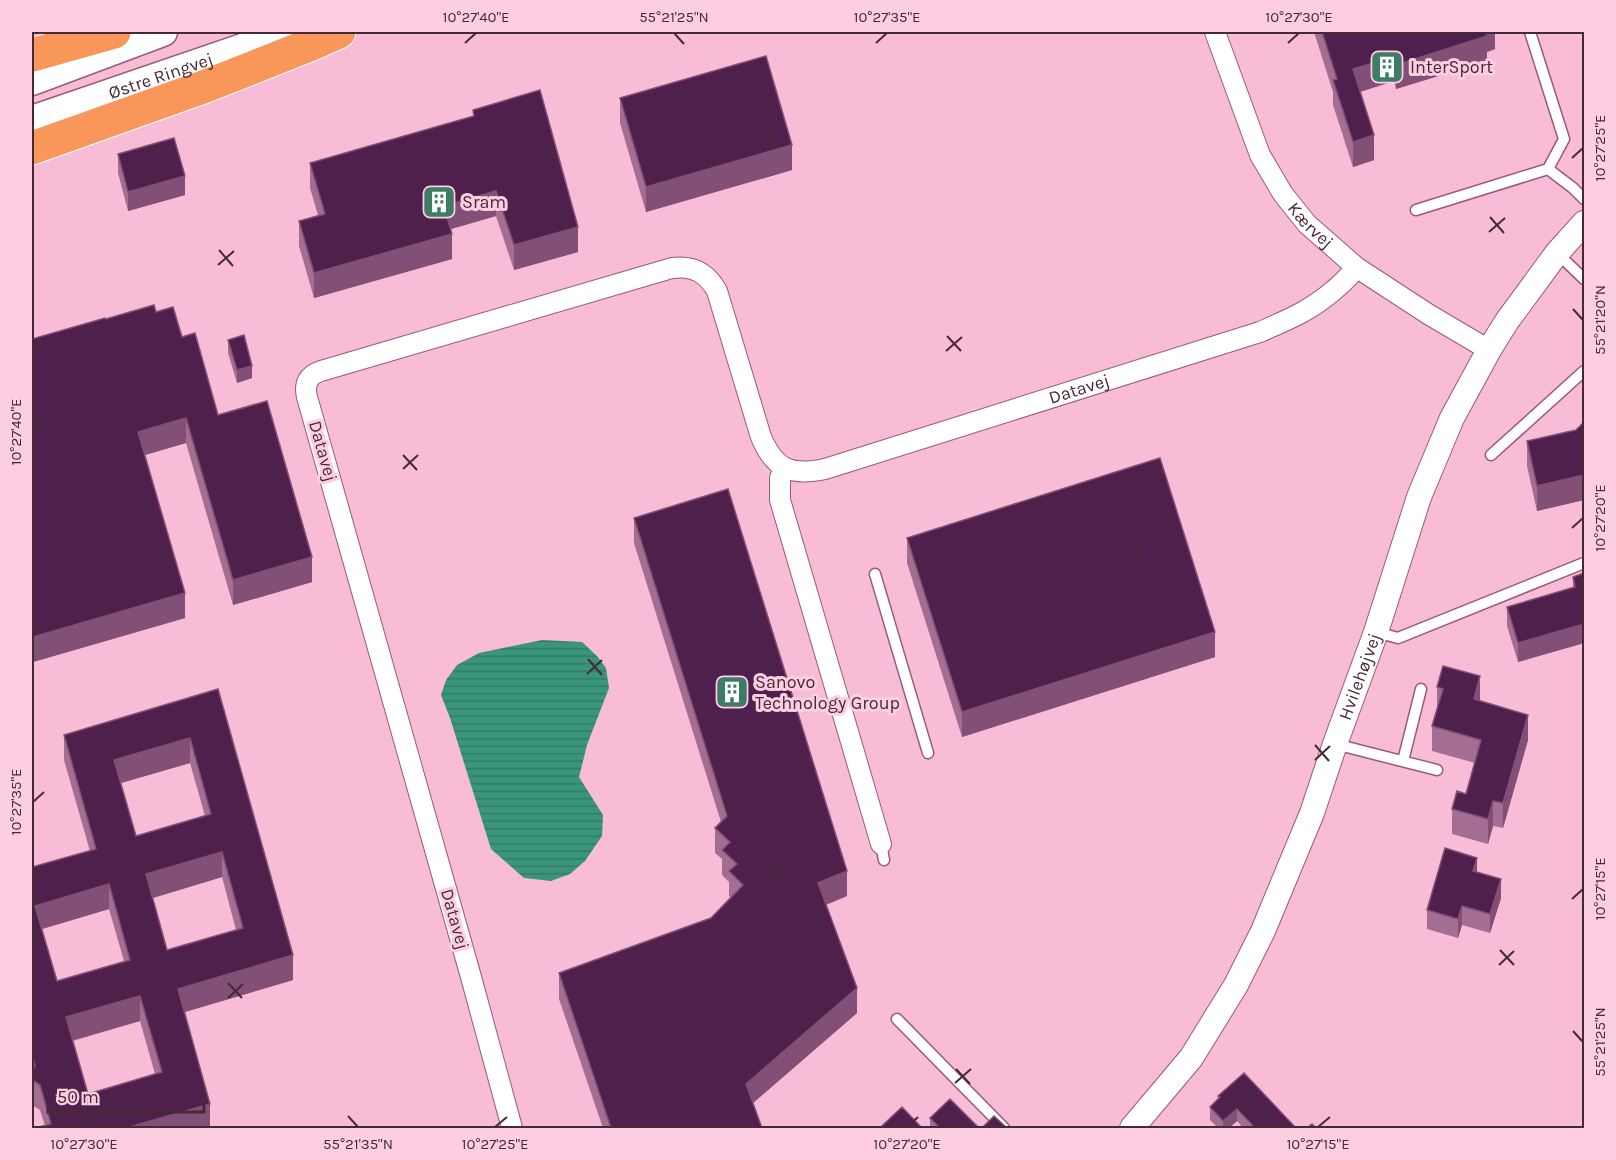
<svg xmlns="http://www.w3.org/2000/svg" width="1616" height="1160" font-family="Karla,sans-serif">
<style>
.water{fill:url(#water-rules)}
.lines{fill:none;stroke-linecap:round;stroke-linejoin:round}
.service-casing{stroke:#9b5878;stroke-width:13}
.minor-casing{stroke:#9b5878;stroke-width:22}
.tertiary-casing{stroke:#9b5878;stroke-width:26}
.secondary-casing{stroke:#9b5878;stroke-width:31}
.motorway-casing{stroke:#fff;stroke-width:35}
.service{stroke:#fff;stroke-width:10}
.minor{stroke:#fff;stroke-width:20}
.tertiary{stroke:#fff;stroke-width:24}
.secondary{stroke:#fff;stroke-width:28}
.motorway{stroke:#f9965a;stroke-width:33}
.wall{fill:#a46e92;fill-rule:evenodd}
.shaded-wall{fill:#824f76}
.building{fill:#50204d;stroke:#824f76;stroke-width:1.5;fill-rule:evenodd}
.ticks{fill:none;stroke:#462937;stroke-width:2}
.labels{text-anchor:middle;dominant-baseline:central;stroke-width:6;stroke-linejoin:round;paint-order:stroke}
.poi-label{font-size:18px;fill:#462937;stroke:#fdcee2;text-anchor:start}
.street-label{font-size:18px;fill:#462937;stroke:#fdcee2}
.neatline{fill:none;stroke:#462937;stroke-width:2}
.ticks-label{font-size:15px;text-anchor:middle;fill:#462937}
</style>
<defs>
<pattern id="water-rules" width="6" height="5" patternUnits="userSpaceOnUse" patternTransform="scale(1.5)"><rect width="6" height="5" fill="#3a967b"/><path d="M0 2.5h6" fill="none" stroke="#337a66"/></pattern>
</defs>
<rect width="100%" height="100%" fill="#f8bcd7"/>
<path class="water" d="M542,640L582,642L597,656L606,668L609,688L587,745L579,777L603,815L602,836L585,861L570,874L551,881L524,878L491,849L450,718L441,695L446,680L457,665L479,653Z"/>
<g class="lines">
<defs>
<path id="service" d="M1548,169L1573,188L1584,199
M1416,210L1548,169L1564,139L1530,32
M1557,253L1584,279
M1491,455L1584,371
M875,574L928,753
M1376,632L1398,638L1584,563
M1335,744L1437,770
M1403,761L1421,689
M881,844L884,860
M897,1019L1004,1128"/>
<g id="minor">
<path id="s1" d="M1215,32L1260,155L1283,194L1307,224L1356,267L1428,314L1489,350"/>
<path d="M785,468L780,478V500L881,844"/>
<path id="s2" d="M512,1128L471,977L307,397C304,384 308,375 321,371L672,268C693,265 707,273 717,291L761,437C775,470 791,476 825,469L1260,332C1289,319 1308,312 1333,291C1342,283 1350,277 1356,267"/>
</g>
<g id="tertiary">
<path id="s3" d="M1132,1128L1191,1058L1236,985L1263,931L1312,813L1335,744L1376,632L1419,497L1452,418L1489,350L1507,321L1557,253L1584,223"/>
</g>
<g id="secondary">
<path d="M32,81L163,32"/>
<path id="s4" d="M32,120L289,32"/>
</g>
<path id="motorway" d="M32,55L114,32
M32,148L206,86L312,44L339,32"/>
</defs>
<use href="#service" class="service-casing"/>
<use href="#minor" class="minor-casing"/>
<use href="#tertiary" class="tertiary-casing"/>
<use href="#secondary" class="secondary-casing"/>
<use href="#motorway" class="motorway-casing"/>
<use href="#service" class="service"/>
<use href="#minor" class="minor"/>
<use href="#tertiary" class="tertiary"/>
<use href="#secondary" class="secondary"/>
<use href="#motorway" class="motorway"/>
</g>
<path class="wall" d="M1314,32H1495V49L1487,52V61L1396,89L1394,81L1360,92L1374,160L1353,167L1333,105V92Z
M620,98L792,170L646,212L620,123Z
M473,110L578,252L514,270L496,216L451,229L452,259L314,298L299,246V221L318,215L310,188V163L473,116Z
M118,154L185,195L128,211L118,173Z
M156,312L182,337L218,415L312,582L233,605L186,443L145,455L185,618L33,662L32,656V339L106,319Z
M228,340L252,378L237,383L228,353Z
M1584,422V500L1537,511L1527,466V441L1576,430Z
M634,518L847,896L826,905L857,1013L753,1103L762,1128H603L559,999V973L711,918L731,898L729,896V882L722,875V859L715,853V828L721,822L634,543Z
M907,538L1215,657L962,737L907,563Z
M1584,573V643L1518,662L1507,626V607L1573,587V577Z
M1437,687L1480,701L1528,740L1503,828L1493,826L1488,844L1452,834V809L1466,794L1475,763L1432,751V726L1437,711Z
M218,689L293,980L185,1012L210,1128L45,1126L40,1110L32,1105V867L90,851L64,760V735ZM190,763L205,816L136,836L121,783ZM222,877L236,930L167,950L153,898ZM109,909L124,961L57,981L42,929ZM140,1021L155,1074L88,1094L73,1041Z
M1477,872L1501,898L1490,933L1462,925L1458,938L1427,929V910Z
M1218,1096L1296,1128H1243L1237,1121L1229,1128H1218L1210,1120V1107L1218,1099Z
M930,1118L979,1128H930Z"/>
<path class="shaded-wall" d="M1484,32H1495V49L1487,52V61L1396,89V65Z
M1394,57V81L1353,94V69Z
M1374,135V160L1353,167V142Z
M792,145V170L646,212V187Z
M185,176V195L128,211V192Z
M496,191V216L444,231V206Z
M578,227V252L514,270V245Z
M452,234V259L314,298V273Z
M252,366V378L237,383V370Z
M186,418V443L138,457V432Z
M1584,475V500L1537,511V486Z
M312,557V582L233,605V580Z
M185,593V618L33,662V637Z
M1584,624V643L1518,662V643Z
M1215,632V657L962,737V712Z
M1480,676V701L1474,699Z
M1528,715V740L1503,828V803Z
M190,738V763L114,785V760Z
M1493,801V826L1488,844V819Z
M222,852V877L146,900V874Z
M1477,858V877L1473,871Z
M847,871V896L818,908V883Z
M1501,879V898L1490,933V914Z
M109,884V909L35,931V906Z
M1462,906V925L1458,938V919Z
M293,955V980L178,1014V989Z
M857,988V1013L746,1109V1084Z
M140,996V1021L66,1042V1017Z
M210,1104V1128H126Z
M1237,1109V1121L1229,1128H1223V1121Z"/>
<path class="building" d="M1322,32H1485L1487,36L1396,65L1394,57L1353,69L1374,135L1353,142L1333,80L1337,79Z
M766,56L792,145L646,187L620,98Z
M540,90L578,227L514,245L496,191L444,206L452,234L314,273L299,221L325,214L310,163L474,116L473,110Z
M174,138L185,176L128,192L118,154Z
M154,305L156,312L173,307L182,337L195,333L218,415L267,401L312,557L233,580L186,418L138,432L185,593L33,637L32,631V339L105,318L106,319Z
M244,335L252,366L237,370L228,340Z
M1584,422V475L1537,486L1527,441L1576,430Z
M1160,458L1215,632L962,712L907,538Z
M728,489L847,871L818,883L857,988L746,1084L762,1128H611L559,973L711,918L743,885L729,871L737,864L722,850L730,842L715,828L727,816L634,518Z
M1584,573V624L1518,643L1507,607L1575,587L1573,577Z
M1443,666L1480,676L1474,699L1528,715L1503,803L1493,801L1488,819L1452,809L1457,791L1466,794L1481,740L1432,726L1443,689L1437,687Z
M218,689L293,955L178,989L210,1104L126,1128H35L51,1124L40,1085L32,1080V1072L35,1066L32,1054V867L96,849L64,735ZM190,738L211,814L136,836L114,760ZM222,852L243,928L167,950L146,874ZM109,884L130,960L57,981L35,906ZM140,996L162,1072L88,1094L66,1017Z
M1445,848L1477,858L1473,871L1501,879L1490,914L1462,906L1458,919L1427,910Z
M1244,1073L1296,1128H1255L1237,1109L1223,1121L1210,1107L1220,1097L1218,1096Z
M950,1099L979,1128H940L930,1118Z
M902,1107L922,1128H885L882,1126Z
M994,1116L1007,1128H982Z
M1312,1124L1316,1128H1307Z"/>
<path class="ticks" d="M674,33L684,44M465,43L476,33M876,43L887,33M1288,43L1299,33M763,131L777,147M762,146L777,132M1572,158L1583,148M1490,217L1504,233M1489,232L1505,218M219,250L233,266M218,265L234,251M1573,309L1583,320M947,336L961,351M946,351L962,337M33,432L44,422M403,455L417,470M403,469L418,455M1572,528L1583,518M1131,541L1145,556M1130,555L1146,541M588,659L602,675M587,674L602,660M1315,745L1329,761M1315,760L1330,746M33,802L44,792M772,864L786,880M771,879L787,865M1572,899L1583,889M1500,950L1514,965M1499,965L1514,951M228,983L242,998M228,998L243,984M1573,1031L1583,1042M956,1069L970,1084M955,1083L971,1069M348,1116L358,1127M84,1127L95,1117M495,1127L507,1117M907,1127L918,1117M1318,1127L1330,1117"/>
<defs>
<symbol id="building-square" viewBox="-11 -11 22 22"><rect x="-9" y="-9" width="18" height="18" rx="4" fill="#3e7c68" stroke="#fdcee2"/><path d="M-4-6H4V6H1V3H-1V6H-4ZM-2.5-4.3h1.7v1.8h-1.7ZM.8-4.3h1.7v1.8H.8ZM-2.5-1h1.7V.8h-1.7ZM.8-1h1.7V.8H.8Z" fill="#fff"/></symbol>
</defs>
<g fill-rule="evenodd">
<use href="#building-square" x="1368" y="48" width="38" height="38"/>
<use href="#building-square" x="420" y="183" width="38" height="38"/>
<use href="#building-square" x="713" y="673" width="38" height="38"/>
</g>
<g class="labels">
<g class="poi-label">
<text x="1410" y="67">InterSport</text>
<text x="462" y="202">Sram</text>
<text x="755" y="682">Sanovo<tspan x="755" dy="21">Technology Group</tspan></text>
</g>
<g class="street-label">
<text stroke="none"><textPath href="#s4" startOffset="136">Østre Ringvej</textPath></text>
<text stroke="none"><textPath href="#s1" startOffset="218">Kærvej</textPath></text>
<text stroke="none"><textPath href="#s2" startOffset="1712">Datavej</textPath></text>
<text transform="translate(323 451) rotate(74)">Datavej</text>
<text stroke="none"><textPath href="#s3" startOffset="510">Hvilehøjvej</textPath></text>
<text transform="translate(455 919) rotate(74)">Datavej</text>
</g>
</g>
<rect width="1616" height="1160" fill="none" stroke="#fdcee2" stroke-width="66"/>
<path d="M48 1103v9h156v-9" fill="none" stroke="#462937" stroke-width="3"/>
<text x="57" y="1103" font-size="18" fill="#462937" stroke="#fdcee2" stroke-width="4.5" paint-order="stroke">50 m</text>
<rect x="33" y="33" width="1550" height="1094" class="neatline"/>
<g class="ticks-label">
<text x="476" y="22">10°27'40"E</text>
<text x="674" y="22">55°21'25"N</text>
<text x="887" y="22">10°27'35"E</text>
<text x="1299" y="22">10°27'30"E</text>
<text transform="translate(1600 148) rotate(-90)" y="5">10°27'25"E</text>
<text transform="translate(1600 320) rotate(-90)" y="5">55°21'20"N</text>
<text transform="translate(16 432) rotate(-90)" y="5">10°27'40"E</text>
<text transform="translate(1600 518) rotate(-90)" y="5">10°27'20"E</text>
<text transform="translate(16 802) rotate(-90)" y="5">10°27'35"E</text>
<text transform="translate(1600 889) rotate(-90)" y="5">10°27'15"E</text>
<text transform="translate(1600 1042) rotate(-90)" y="5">55°21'25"N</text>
<text x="84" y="1149">10°27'30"E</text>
<text x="358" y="1149">55°21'35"N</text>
<text x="495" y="1149">10°27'25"E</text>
<text x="907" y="1149">10°27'20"E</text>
<text x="1318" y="1149">10°27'15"E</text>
</g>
</svg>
